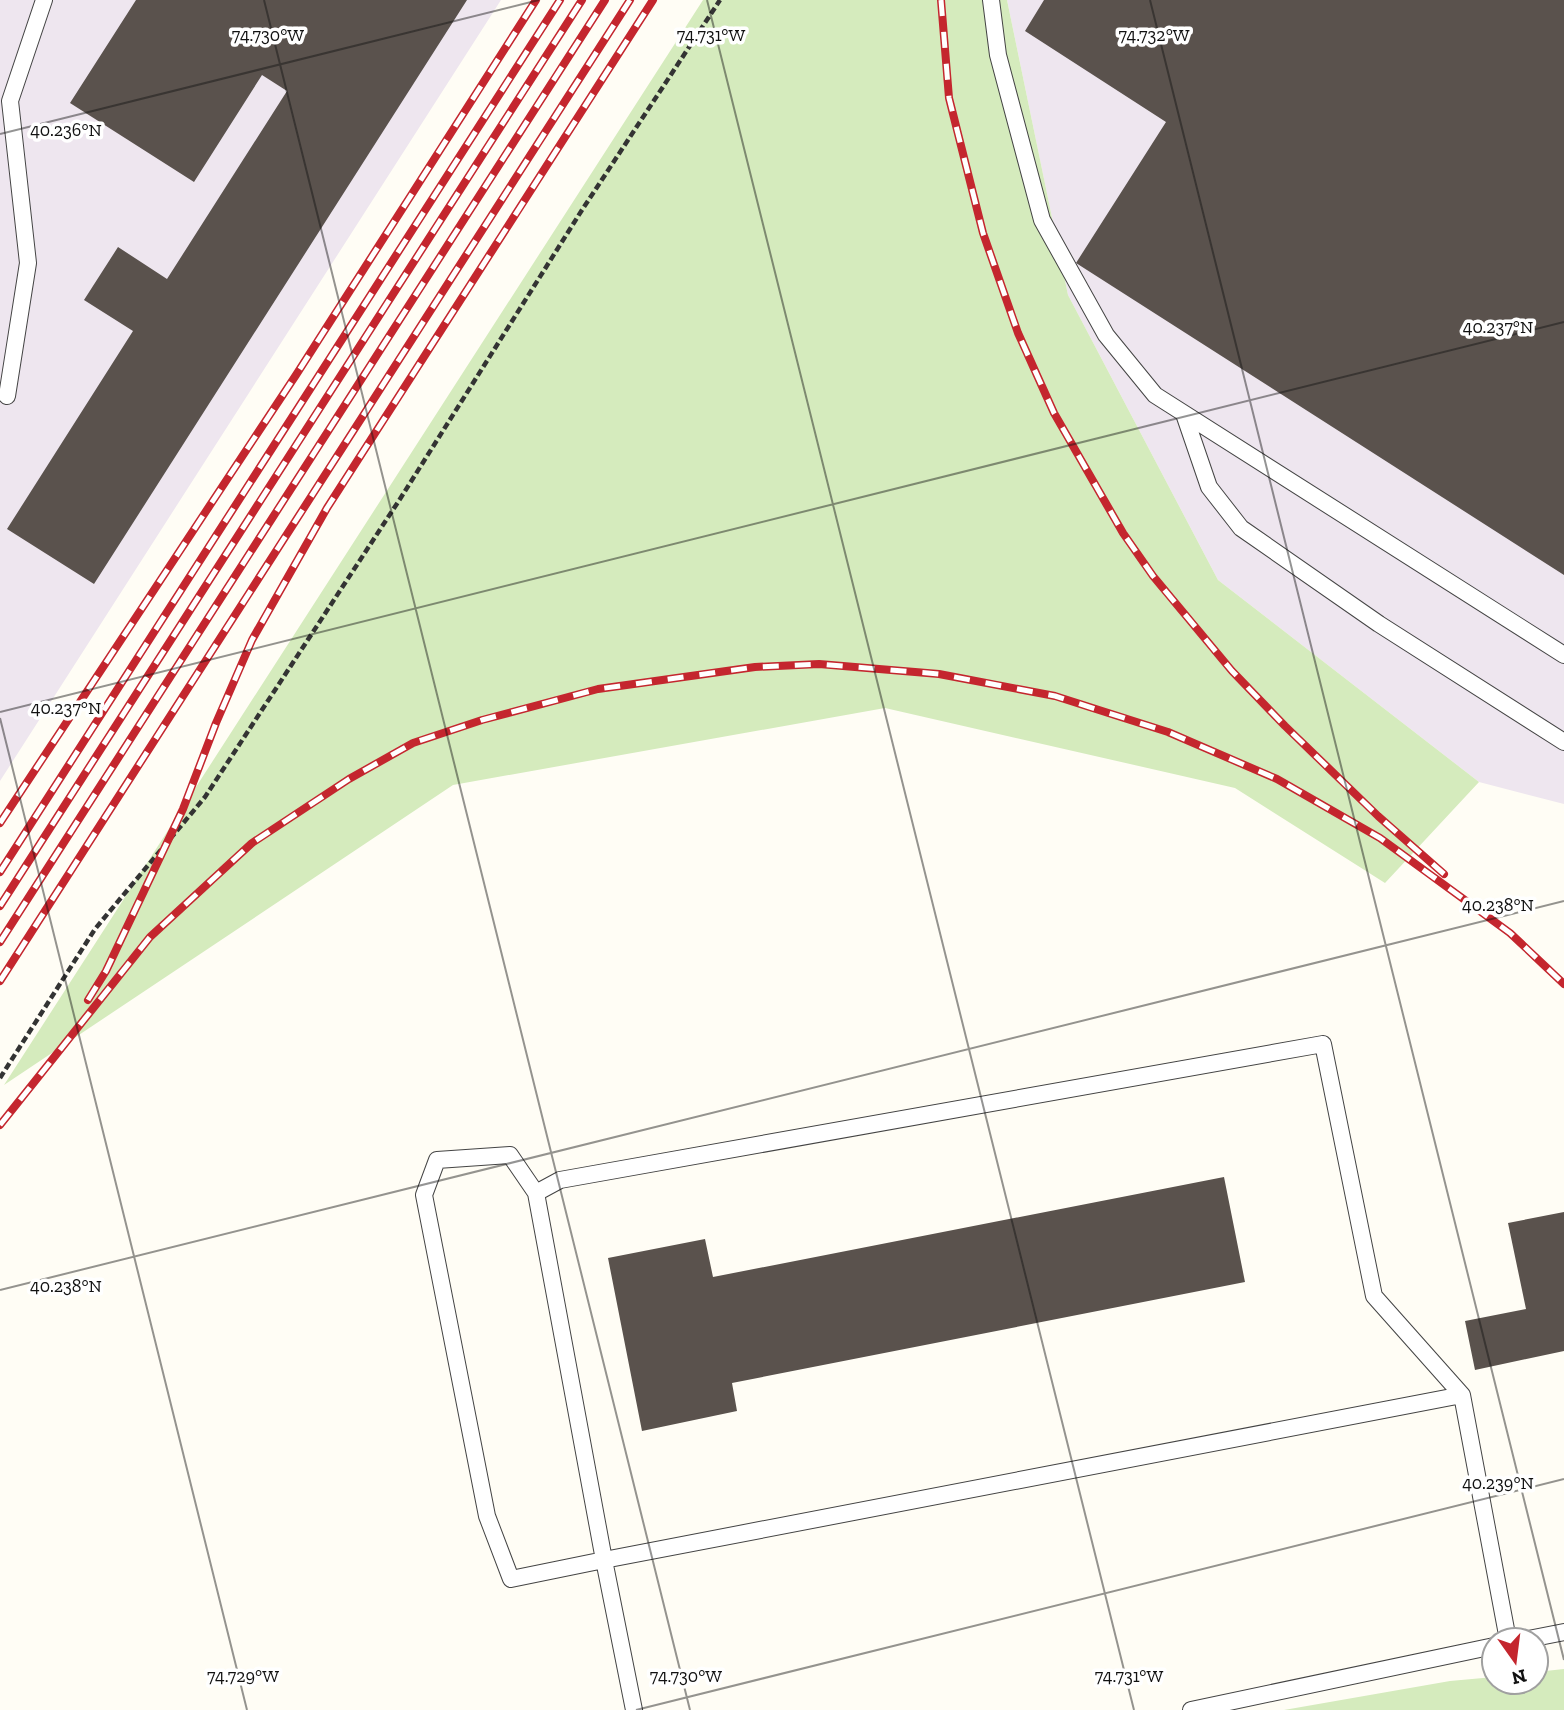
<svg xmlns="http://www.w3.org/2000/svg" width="1564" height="1710" font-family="'Zilla Slab',serif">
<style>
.industrial{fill:#eee6ef}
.green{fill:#d5ebbd}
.building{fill:#5a524d}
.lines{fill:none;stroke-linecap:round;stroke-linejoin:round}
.service-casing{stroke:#444;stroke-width:18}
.path{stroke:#333;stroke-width:4.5;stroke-dasharray:7 3.5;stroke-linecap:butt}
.service{stroke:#fff;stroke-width:16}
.rail-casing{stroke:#c4262e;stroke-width:8}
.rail{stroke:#fff;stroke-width:5;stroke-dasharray:16;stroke-linecap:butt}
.ticks{fill:none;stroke:#111;stroke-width:2;stroke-opacity:0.45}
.ticks-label{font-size:18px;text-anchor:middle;fill:#111;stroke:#fff;stroke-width:7;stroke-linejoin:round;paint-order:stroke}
</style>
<rect width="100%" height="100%" fill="#fffdf5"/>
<path class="industrial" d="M0,0H501L0,781Z
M1007,0H1564V804L1479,782L1218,580L1068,295Z"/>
<path class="green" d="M703,0H1007L1068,295L1218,580L1479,782L1385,883L1235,788L885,708L453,785L4,1085Z
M1564,1669V1710H1284L1450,1681L1494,1677V1682H1536V1672Z"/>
<path class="building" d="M136,0H467L94,584L7,529L133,331L84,300L118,247L167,279L287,91L262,75L194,182L70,103Z
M1044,0H1564V575L1076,263L1166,122L1025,31Z
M1224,1177L1245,1282L732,1383L737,1411L642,1431L608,1258L705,1239L713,1277Z
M1564,1212V1351L1475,1370L1465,1321L1526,1309L1508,1223Z"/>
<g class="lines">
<defs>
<path id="service" d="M991,0L998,55L1042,220L1106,335L1155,395L1564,655
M7,396L28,263L10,101L44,0
M1184,414L1209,487L1241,528L1379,624L1564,742
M510,1155L536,1193L604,1560L511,1579L487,1516L424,1195L437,1160Z
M536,1193L560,1180L1323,1044L1374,1296L1462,1395L1508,1640
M1524,1640L1564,1632
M634,1710L604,1560L1462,1395
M1191,1710L1494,1646"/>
</defs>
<use href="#service" class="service-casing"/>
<path class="path" d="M0,1078L95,929L205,797L400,499L582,210L720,0"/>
<use href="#service" class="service"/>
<defs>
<path id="rail" d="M941,0L949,98L983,233L1018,333L1054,413L1123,533L1153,576L1232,671L1285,726L1378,816L1444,874
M0,823L296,375L536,0
M0,872L560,0
M0,906L582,0
M0,942L605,0
M0,981L630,0
M88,1000L106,971L183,809L216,723L252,640L327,508L653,0
M0,1125L150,937L252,843L349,779L413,743L482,720L598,689L755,667L819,664L939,674L1055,696L1168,732L1277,779L1380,838L1510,933L1564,984"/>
</defs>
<use href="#rail" class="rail-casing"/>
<use href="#rail" class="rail"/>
</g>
<path class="ticks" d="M264,0L690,1710M707,0L1134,1710M1150,0L1564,1660M0,134L539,0M0,712L1564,322M0,718L247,1710M0,1290L1564,901M636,1710L1564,1479"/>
<g class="ticks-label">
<text x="268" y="41">74.730°W</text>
<text x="711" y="41">74.731°W</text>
<text x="1154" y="41">74.732°W</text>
<text x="66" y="136">40.236°N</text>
<text x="1498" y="333">40.237°N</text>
<text x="66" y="714">40.237°N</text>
<text x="1498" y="911">40.238°N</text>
<text x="66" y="1292">40.238°N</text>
<text x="1498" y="1489">40.239°N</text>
<text x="243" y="1682">74.729°W</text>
<text x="686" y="1682">74.730°W</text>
<text x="1129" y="1682">74.731°W</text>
</g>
<g transform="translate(1515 1661) rotate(166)"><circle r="33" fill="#ffffff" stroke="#a0a0a0" stroke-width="2"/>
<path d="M0-5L12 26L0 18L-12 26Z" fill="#c4262e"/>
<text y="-10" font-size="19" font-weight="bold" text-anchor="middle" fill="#111111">N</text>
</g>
</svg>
